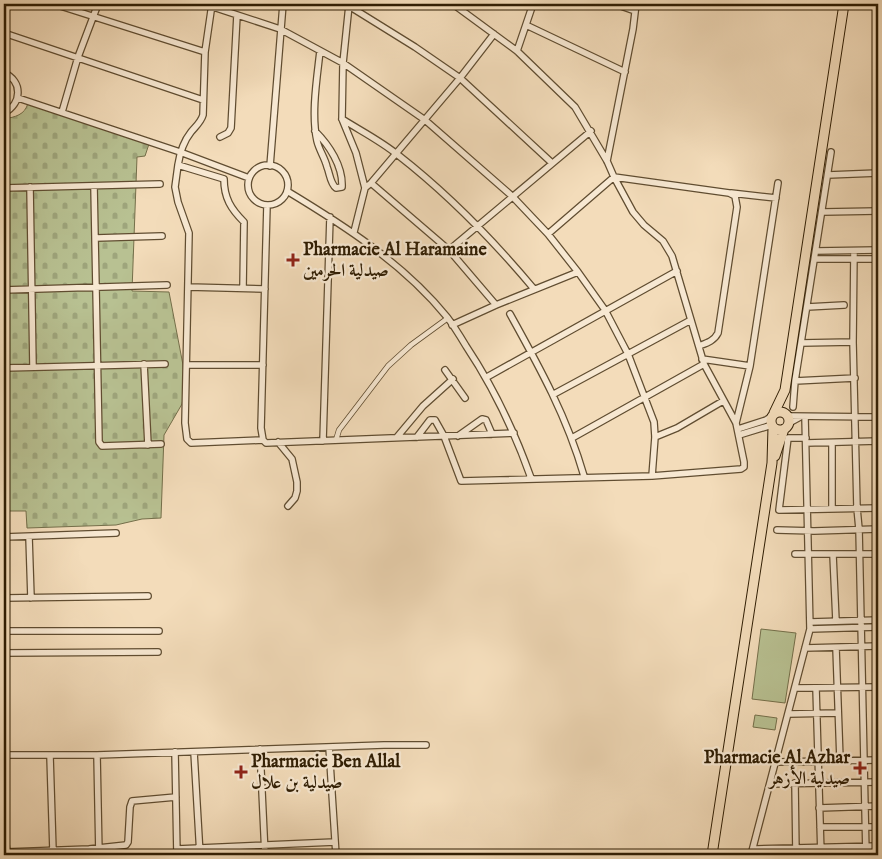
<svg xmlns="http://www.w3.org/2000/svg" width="882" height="859" font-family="'IM FELL English',Amiri,serif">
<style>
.grass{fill:#b8c192;stroke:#746f4a}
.cemetery{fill:url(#cemetery-stones);stroke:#746f4a}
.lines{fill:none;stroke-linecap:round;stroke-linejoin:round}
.pedestrian-casing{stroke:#604d31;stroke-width:6}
.minor-casing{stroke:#604d31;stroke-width:8}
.primary-casing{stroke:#2f1d03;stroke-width:11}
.pedestrian{stroke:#f7e8d2;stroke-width:4.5}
.minor{stroke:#f7e8d2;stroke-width:5.5}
.primary{stroke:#f3dcba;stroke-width:9}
.poi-dot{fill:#8f2418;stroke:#f7e8d2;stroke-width:2}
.labels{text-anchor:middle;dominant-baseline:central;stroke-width:4.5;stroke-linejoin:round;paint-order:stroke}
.poi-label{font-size:18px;font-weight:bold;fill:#2f1d03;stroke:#f7e8d2;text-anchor:start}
</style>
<defs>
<pattern id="cemetery-stones" width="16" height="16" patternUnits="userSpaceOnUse" patternTransform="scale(1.25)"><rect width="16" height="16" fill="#b8c192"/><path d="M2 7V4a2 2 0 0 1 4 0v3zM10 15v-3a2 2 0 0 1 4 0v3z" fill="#9ea57c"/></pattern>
</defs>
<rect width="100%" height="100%" fill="#f3dcba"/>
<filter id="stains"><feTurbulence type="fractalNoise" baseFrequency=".004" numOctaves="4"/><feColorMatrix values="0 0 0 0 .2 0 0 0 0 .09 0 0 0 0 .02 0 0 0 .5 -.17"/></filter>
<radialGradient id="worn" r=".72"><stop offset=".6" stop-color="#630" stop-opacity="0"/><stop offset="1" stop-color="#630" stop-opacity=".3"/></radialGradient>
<path class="grass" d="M761,629L796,633L785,703L752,699Z
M755,715L777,718L775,730L753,727Z"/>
<path class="cemetery" d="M28,103L149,144L145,156L137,157L132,291L169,292L183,365L185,389L182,404L164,435L161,518L142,519L116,525L27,528L26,511H4V119C15,117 25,115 28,103Z"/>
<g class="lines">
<defs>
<path id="pedestrian" d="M336,440L339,430L388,366L411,345L448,318"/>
<path id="minor" d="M54,4L205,52
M204,4L280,29L343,63L425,120L512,196L548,234L578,272L605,310L628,354L654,422L655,437L652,476
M615,4L635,11
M349,5L343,63L342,119L356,153L365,188L354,232
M349,6L415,47L460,78L552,163
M526,25L625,72
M4,33L203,100
M517,51L533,4
M4,73C23,81 22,104 4,113
M18,98L180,152L249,178
M62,112L78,57L98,4
M342,119C361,131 381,141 398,155C448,194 493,240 534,289
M315,131C329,145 343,166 342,187L336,188C330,183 330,174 327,167C325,158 319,150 317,141C311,114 317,78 320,51
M220,137L228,133L231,128L237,15
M607,161L633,29L636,4
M178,165C180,152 183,142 191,132C196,126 201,122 203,115L205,52L212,4
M248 185a20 20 0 1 1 40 0a20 20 0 1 1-40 0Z
M270,166L283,4
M828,175L878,173
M371,183L449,250L496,305
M94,186L99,442L102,446L161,444
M30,187L33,367
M4,188L160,184
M365,188L371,183L460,78L494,34
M287,191C345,226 404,264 447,317C454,326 460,336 466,346C494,388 514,430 531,478
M731,193L776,198
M267,205L261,428L263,440L266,443L514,433
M823,212L878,211
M548,234L614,177L729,193L735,196L737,207L718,333C714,341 707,343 699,346
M96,238L162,236
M449,250L591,131
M816,251L878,250
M854,251L853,342L857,508L859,529L866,855
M815,259H878
M188,287L265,289
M243,288L244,222C231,209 224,198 224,179L178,165L175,187L178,202L189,233L185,423L187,439L191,443L263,440
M4,290L167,285
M807,307L844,305
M510,314C540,368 567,417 584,476
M452,325L496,305L578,272
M801,343L853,342
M702,359L750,366
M144,364L148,445
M187,365H263
M4,368L165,364
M445,370L465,398
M487,377L677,271
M795,381L855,378
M554,394L691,320
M793,407L795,381L831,152
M788,416L878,417
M736,423L750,366L778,183
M789,423L800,417
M738,429L766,420L772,416
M739,435L772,425
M458,436L482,419L486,420L492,434
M397,437L423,406L453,379
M417,437L430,420H435L444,436L461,481L652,476L741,469L744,467V462L736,423L704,364L672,256L663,241L644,225L633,212L614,177L607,161L575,107L517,51L453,4
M655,437L677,428L723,401
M572,438L704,364
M806,438H788L779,510L878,508
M323,441L330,217
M278,442L292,459L297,482V491L295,498L288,506
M806,443L878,441V442
M832,443V509
M777,530L814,531L878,529
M4,537L116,533
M29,537L31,598
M795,554H878
M833,555L836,621
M4,598L148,596
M810,622L878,620
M810,629L878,627
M4,631H159
M805,648L878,646
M836,648L840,760
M4,653L158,652
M795,688L878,687
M816,688L821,855
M789,714L838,713
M329,747L336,855
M260,749L265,855
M175,752L177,855
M194,752L200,855
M4,755H97L384,745H426
M97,755L99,855
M50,756L53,851
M777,762L878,760
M795,783L796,855
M770,784L878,782
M819,808L878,806
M4,824L7,855
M820,827H878
M843,847V855
M177,849L335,842
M756,849L878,846
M6,852L89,849L126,845L128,842L130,807L132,801L176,797
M751,855L810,629L805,417"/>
<path id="primary" d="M771 421a9 9 0 1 1 18 0a9 9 0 1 1-18 0Z
M774,413L785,390L844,4
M775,456L784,429
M712,855L772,463L773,427"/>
</defs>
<use href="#pedestrian" class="pedestrian-casing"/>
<use href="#minor" class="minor-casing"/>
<use href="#primary" class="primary-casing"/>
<use href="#pedestrian" class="pedestrian"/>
<use href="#minor" class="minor"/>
<use href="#primary" class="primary"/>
</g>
<g class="poi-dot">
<path d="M290.5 252.5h5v5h5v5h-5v5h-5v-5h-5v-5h5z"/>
<path d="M857.5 760.5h5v5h5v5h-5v5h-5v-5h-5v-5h5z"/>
<path d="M238.5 764.5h5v5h5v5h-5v5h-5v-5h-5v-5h5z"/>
</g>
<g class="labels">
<g class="poi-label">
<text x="303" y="250">Pharmacie Al Haramaine<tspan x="303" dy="21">صيدلية الحرمين</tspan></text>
<text x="850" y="758" text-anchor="end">Pharmacie Al Azhar<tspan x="850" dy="21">صيدلية الأزهر</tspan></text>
<text x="251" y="762">Pharmacie Ben Allal<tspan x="251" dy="21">صيدلية بن علال</tspan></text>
</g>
</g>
<rect width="882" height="859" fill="none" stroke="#f3dcba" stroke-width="20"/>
<rect x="5" y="5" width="872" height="849" fill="none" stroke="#2f1d03" stroke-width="2.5"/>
<rect x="10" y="10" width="862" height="839" fill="none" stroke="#2f1d03"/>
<rect width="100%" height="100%" filter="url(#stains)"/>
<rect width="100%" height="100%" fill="url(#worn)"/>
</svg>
